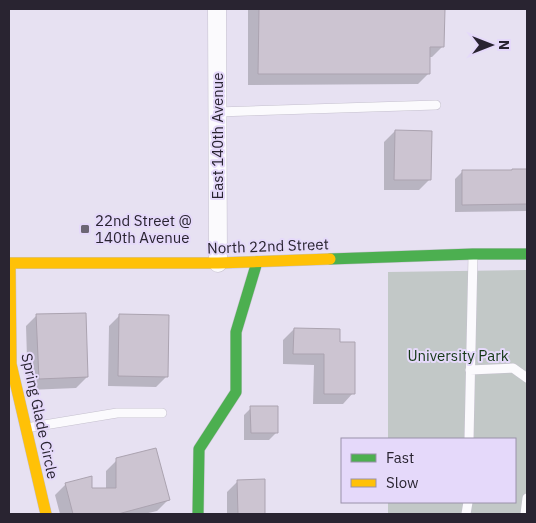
<svg xmlns="http://www.w3.org/2000/svg" width="536" height="523" font-family="'IBM Plex Sans',sans-serif">
<style>
.green{fill:#c2c8c7}
.shadow{fill:#0003}
.building{fill:#ccc4d1;stroke:#aba3b0}
.lines{fill:none;stroke-linecap:round;stroke-linejoin:round}
.lane-casing{stroke:#c5c0ce;stroke-width:10}
.street-casing{stroke:#c5c0ce;stroke-width:19}
.fast-casing{stroke:#c5c0ce;stroke-width:12}
.slow-casing{stroke:#c5c0ce;stroke-width:12}
.lane{stroke:#fbfafd;stroke-width:9}
.street{stroke:#fbfafd;stroke-width:18}
.fast{stroke:#4caf50;stroke-width:11}
.slow{stroke:#ffc107;stroke-width:11}
.poi-dot{fill:#6c6675;stroke:#e5d9fa;stroke-width:2}
.labels{text-anchor:middle;dominant-baseline:central;stroke-width:4;stroke-linejoin:round;paint-order:stroke}
.street-label{font-size:15px;fill:#292431;stroke:#e5d9fa}
.poi-label{font-size:15px;fill:#292431;stroke:#e5d9fa;text-anchor:start}
.park-label{font-size:15px;fill:#143815;stroke:#e5d9fa}
</style>
<rect width="100%" height="100%" fill="#e7e1f2"/>
<path class="green" d="M527,270V514H388V502H515V439H388V272Z"/>
<path class="shadow" d="M248,9H443V46L432,57H429V73L418,84L248,85Z
M395,131L430,179L419,190H384V142Z
M512,170H527V211L455,212V179L463,171H511Z
M37,315L87,377L76,388L28,390L26,326Z
M120,315L166,377L156,387L108,386L109,326Z
M294,329L338,343L353,393L343,404H313L314,365L283,364V340Z
M251,408L277,432L269,440H244V415Z
M117,460L168,500L157,511L144,514H60L55,495L66,484L91,489H106V471Z
M238,481H264V514H319H227V492Z"/>
<path class="building" d="M259,9H445L444,47H430V74H258Z
M395,130L432,131L431,180H394Z
M512,169H527V204L462,205V170H512Z
M86,313L88,377L39,379L36,314Z
M119,314L169,315L168,377L118,376Z
M294,328L340,329V342H355V394H324V354H293Z
M250,406H278V433H251Z
M156,448L170,500L118,514H73L65,483L92,476V488H116V458Z
M265,479V514H238L237,480Z"/>
<g class="lines">
<defs>
<path id="lane" d="M217,112L436,105
M470,370L513,368L527,378
M26,428L117,413H162
M469,439L473,255
M466,514L468,502
M525,514L527,498"/>
<path id="street" d="M217,9L218,263"/>
<path id="fast" d="M330,259L473,254H527
M198,514L199,449L236,392V332L257,262"/>
<path id="slow" d="M9,263H218L330,259
M10,263L11,364L46,514"/>
</defs>
<use href="#lane" class="lane-casing"/>
<use href="#street" class="street-casing"/>
<use href="#fast" class="fast-casing"/>
<use href="#slow" class="slow-casing"/>
<use href="#lane" class="lane"/>
<use href="#street" class="street"/>
<use href="#fast" class="fast"/>
<use href="#slow" class="slow"/>
</g>
<rect class="poi-dot" x="80" y="224" width="10" height="10" rx="2.5"/>
<g class="labels">
<g class="street-label">
<text transform="translate(217 136) rotate(-90)">East 140th Avenue</text>
<text transform="translate(268 246) rotate(-2)">North 22nd Street</text>
<text transform="translate(40 416) rotate(78)">Spring Glade Circle</text>
</g>
<g class="poi-label">
<text x="95" y="220">22nd Street @<tspan x="95" dy="17">140th Avenue</tspan></text>
</g>
<g class="park-label">
<text x="458" y="355">University Park</text>
</g>
</g>
<rect width="536" height="523" fill="none" stroke="#292431" stroke-width="20"/>
<rect x="341" y="438" width="175" height="65" fill="#e5d9fa" stroke="#9a91aa"/>
<rect x="351" y="454" width="25" height="8" fill="#4caf50" stroke="#9a91aa"/>
<text x="386" y="463" font-size="15" fill="#292431">Fast</text>
<rect x="351" y="479" width="25" height="8" fill="#ffc107" stroke="#9a91aa"/>
<text x="386" y="488" font-size="15" fill="#292431">Slow</text>
<g transform="translate(491 45) rotate(90)" stroke="#e5d9fa" stroke-width="4" paint-order="stroke">
<path d="M0-4L9 19L0 12L-9 19Z" fill="#292431"/>
<text y="-8" font-size="14" font-weight="bold" text-anchor="middle" fill="#292431">N</text>
</g>
</svg>
